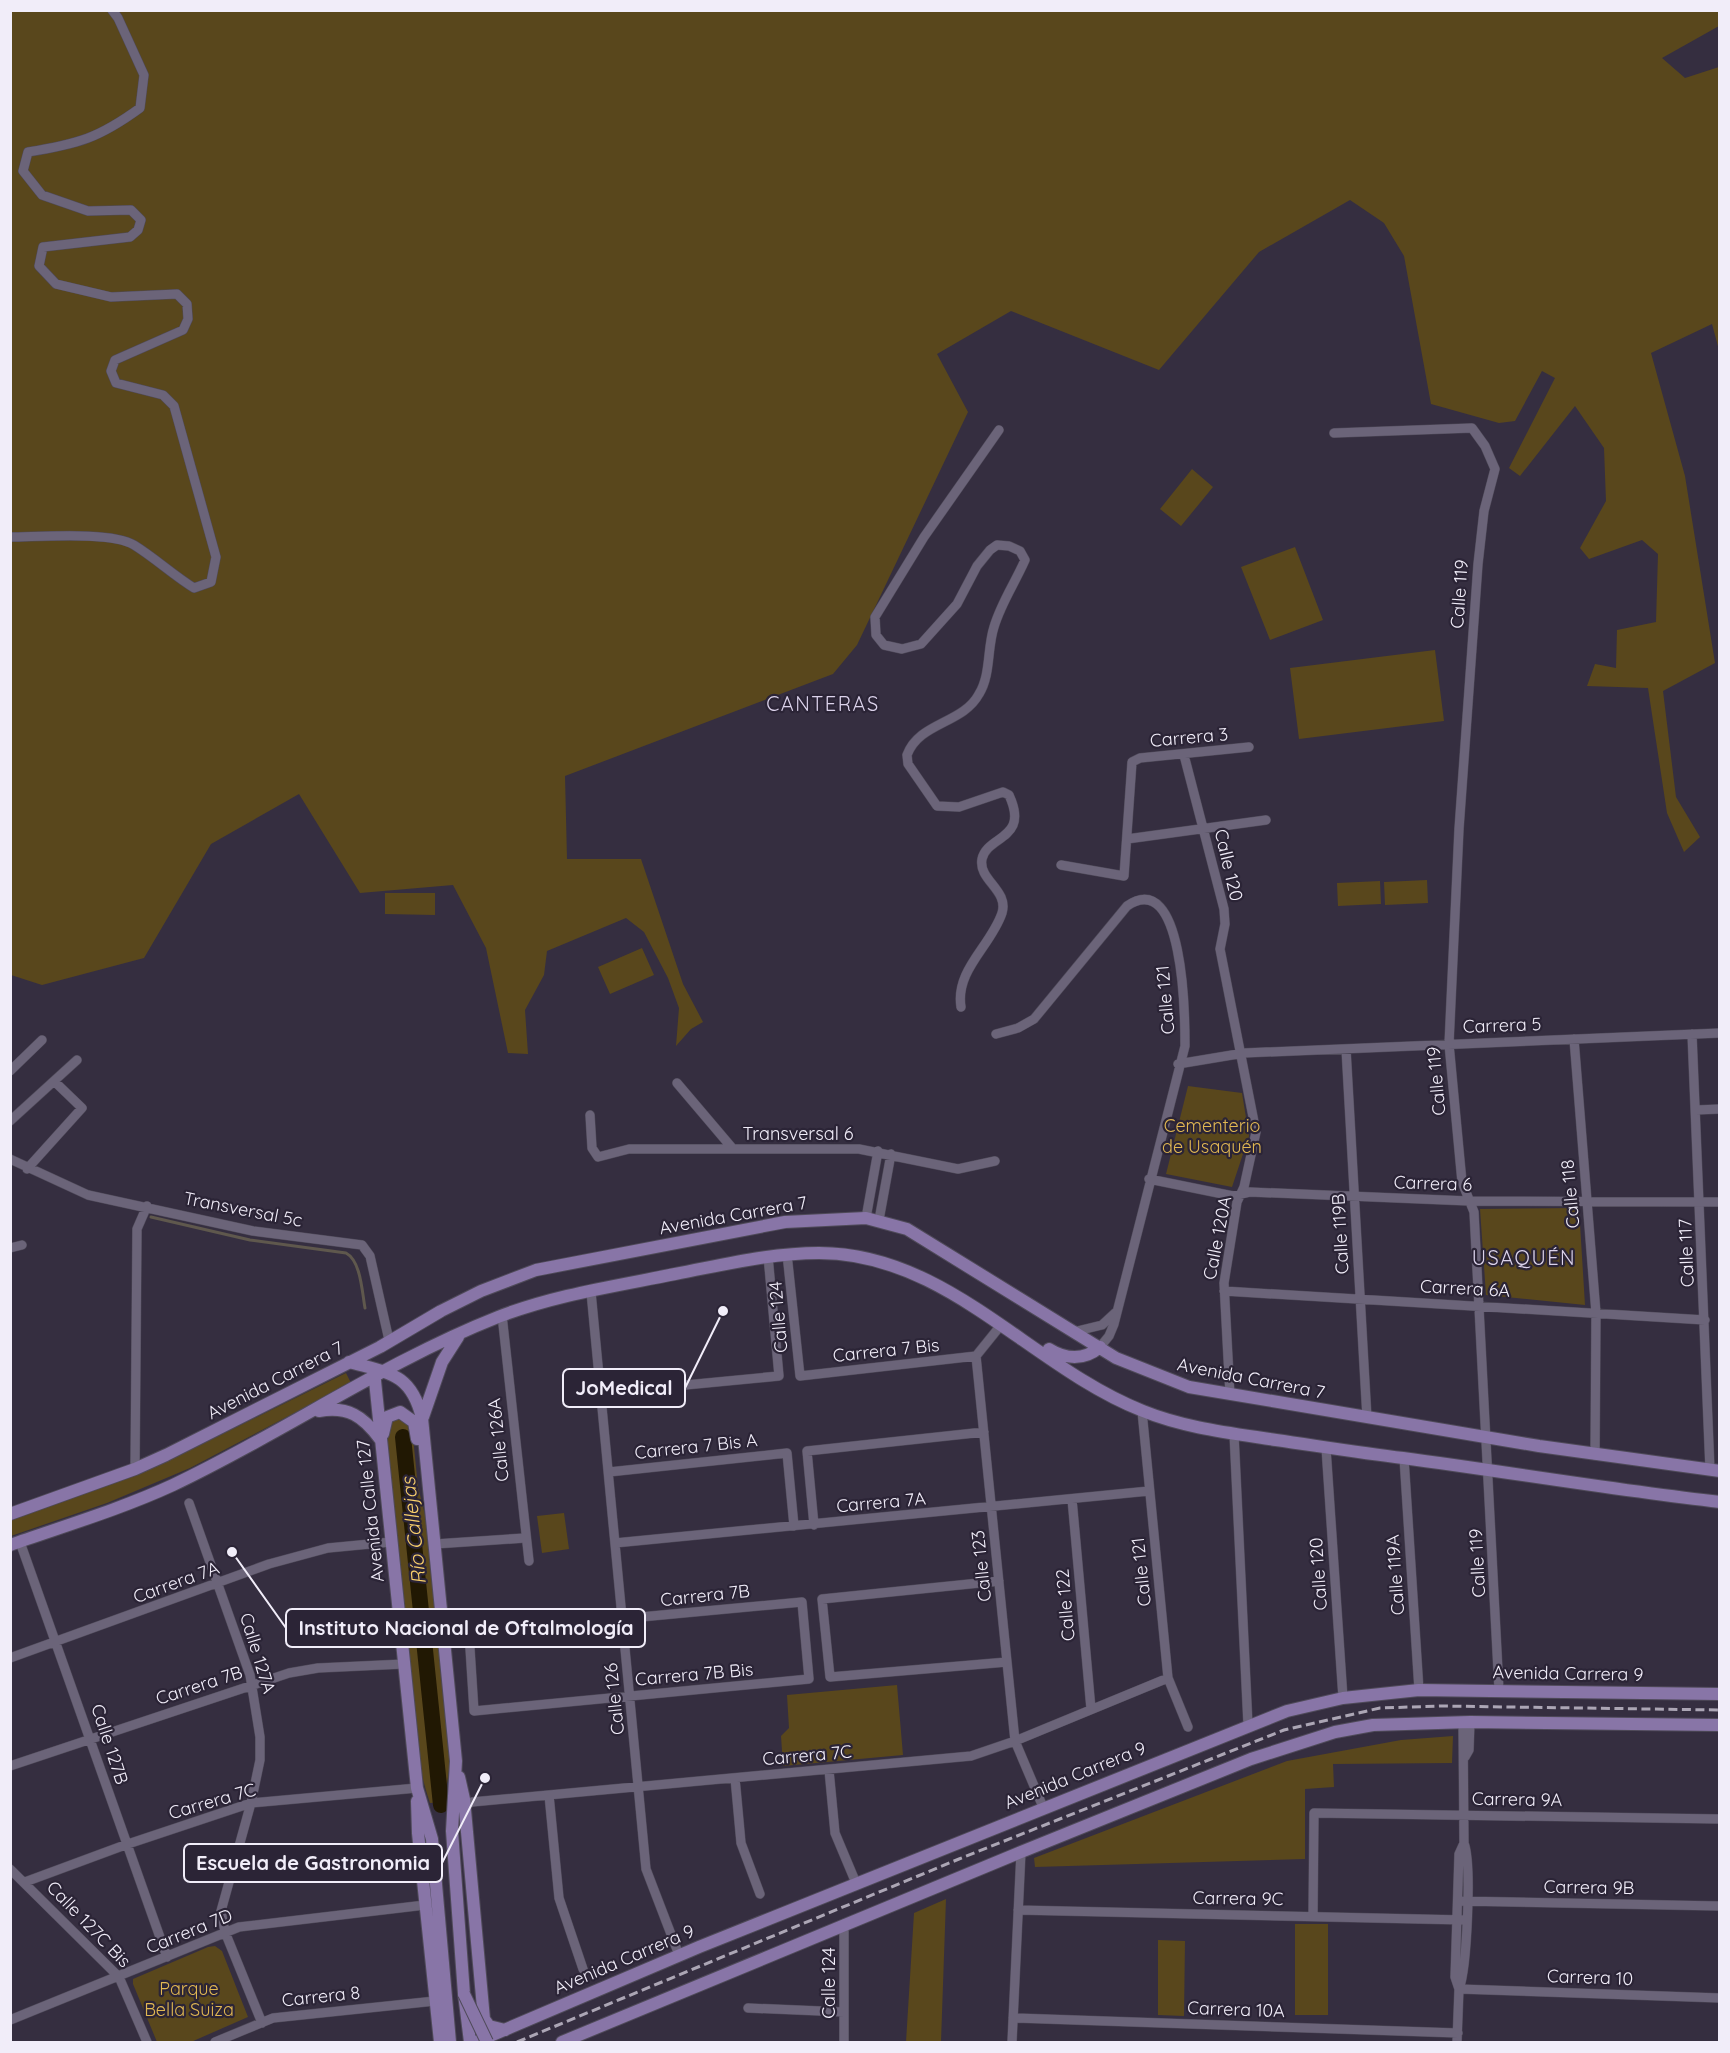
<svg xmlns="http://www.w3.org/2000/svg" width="1730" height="2053" font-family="Quicksand,sans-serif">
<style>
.green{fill:#59471c}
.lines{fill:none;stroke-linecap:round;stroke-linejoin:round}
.stream{stroke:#5f584d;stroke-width:3}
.river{stroke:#211803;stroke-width:16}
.minor-casing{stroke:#4f4a59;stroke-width:10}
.major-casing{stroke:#4f4a59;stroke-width:14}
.minor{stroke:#6b6479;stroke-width:9}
.major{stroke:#8875a7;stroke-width:12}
.rail{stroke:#aca6b5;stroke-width:3;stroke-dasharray:9 4.5;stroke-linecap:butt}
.major-bridge-casing{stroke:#4f4a59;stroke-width:14;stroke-linecap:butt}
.major-bridge{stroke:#8875a7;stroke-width:12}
.labels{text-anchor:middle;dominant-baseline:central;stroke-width:4.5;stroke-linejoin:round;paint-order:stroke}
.street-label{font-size:18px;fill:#f1edf9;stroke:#2b2436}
.park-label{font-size:18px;fill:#e2b852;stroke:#2b2436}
.neighbourhood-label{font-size:20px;letter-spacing:1.5px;fill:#dcd3eb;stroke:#2b2436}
.water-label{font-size:20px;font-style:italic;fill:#fad06b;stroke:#2b2436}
.leader{fill:none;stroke:#f1edf9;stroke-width:2}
.callout-dot{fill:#f1edf9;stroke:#2b2436;stroke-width:2}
.callout{fill:#2b2436;stroke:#f1edf9;stroke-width:2}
.callout-label{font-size:20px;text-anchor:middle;font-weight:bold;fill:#f1edf9}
</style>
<rect width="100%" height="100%" fill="#352e40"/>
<path class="green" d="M10,11H1719V26L1662,58L1685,78L1719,67V350L1712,324L1651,353L1685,476L1715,663L1663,691L1676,797L1700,837L1684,852L1667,813L1648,688L1587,686L1595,664L1616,668L1617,630L1656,622L1658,554L1642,540L1589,559L1580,548L1606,501L1604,448L1575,406L1520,476L1509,468L1555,378L1542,371L1515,421L1499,423L1431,404L1404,256L1384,223L1350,200L1259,252L1159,370L1011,311L937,354L968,412L857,645L833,674L565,776L567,859H641L683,984L703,1022L691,1029L676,1046L679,1008L668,978L644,932L626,918L547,951L544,975L525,1010L528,1054L508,1053L486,948L453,885L360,893L299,794L211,844L144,958L42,985L11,975Z
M1192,469L1213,487L1181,526L1160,509Z
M1295,547L1323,620L1270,640L1241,567Z
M1435,650L1444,721L1299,739L1290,668Z
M1427,880L1428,903L1385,905L1384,882Z
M1380,881L1381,904L1338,906L1337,883Z
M385,893H435V915L385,914Z
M642,948L654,975L610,994L598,967Z
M1188,1086L1242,1093L1249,1136L1232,1187L1166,1174Z
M1579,1208L1585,1305L1486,1295L1480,1209Z
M346,1373L351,1383L190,1468L107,1503L11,1536V1519L166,1462Z
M401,1415L412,1427L418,1487L429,1531L450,1765L444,1802L430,1803C406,1732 405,1643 398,1568C394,1531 379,1452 392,1418Z
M564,1513L569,1549L542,1553L537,1516Z
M897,1685L903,1755L783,1766L781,1736L789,1728L787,1695Z
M1453,1736L1452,1763L1333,1764L1334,1787L1305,1789V1859L1035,1867L1034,1858L1287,1761L1401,1740Z
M946,1899L941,2042H906L914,1913Z
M1295,1924H1328V2015H1295Z
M1158,1940L1185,1941L1184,2016L1158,2015Z
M215,1946L222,1951L248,2017L191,2042H157L133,1984V1979L208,1947Z"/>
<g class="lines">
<path class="stream" d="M151,1217L250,1240L346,1253C361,1261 362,1292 365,1308"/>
<path class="river" d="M403,1437L441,1805"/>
<defs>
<path id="minor" d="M1334,433L1472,428L1485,446L1495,469L1484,511L1478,564L1459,829L1449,1044L1462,1182L1474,1212L1499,1690
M10,537C38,537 112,531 134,545C155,558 173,575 194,588L211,582L216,557L174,406L163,395L116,383L111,371L115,360L183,330L188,319L187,304L177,294L111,297L56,284L39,266L43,247L130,237L138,230L141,220L131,210L88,211L42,195L23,171L28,152C78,144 99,138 140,108L144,75L118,18L112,10
M1184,755L1224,909L1225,924L1220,949L1256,1132L1244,1187L1237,1202L1224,1283L1230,1395
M1127,839L1266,820
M1061,865L1124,876L1132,762L1140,758L1249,747
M961,1007C955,970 991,946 1002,913C1009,890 978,880 982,859C987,835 1030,840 1009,795L1003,792L959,807L937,806L908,764L907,755C919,722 963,724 979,694C991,675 987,648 994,627C1001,603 1015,583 1025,560L1020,551L1009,546L997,545L990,550L977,566L957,604L921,644L902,649L884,645L876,635L875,617L924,537L999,430
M996,1034L1018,1028L1034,1019L1127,906C1184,867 1185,1016 1185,1046L1114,1324L1109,1336L1100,1347
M1692,1034L1710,1470
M1574,1039L1596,1313L1595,1455
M1346,1049L1367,1418
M1178,1064L1244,1053L1720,1033
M10,1071L42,1040
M677,1083L733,1149
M1696,1110L1720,1109
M590,1115L592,1148L598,1157L629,1149H859L958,1169L995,1161
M10,1121L77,1060
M10,1159L88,1195L253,1231L362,1245L370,1256L389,1340
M27,1169L82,1108L55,1082
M1149,1179L1233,1196L1250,1192L1469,1201L1720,1202
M866,1218L878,1151
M879,1220L891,1154
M10,1248L22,1245
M787,1254L800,1376L976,1356
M1224,1291L1705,1320
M591,1292L646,1869L679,1955
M502,1315L529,1561
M1001,1325L976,1356L1015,1741L1043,1807
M1073,1332L1102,1325L1115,1313
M602,1393L779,1376L768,1256
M1142,1411L1168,1678L1188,1727
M1234,1434L1248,1725
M1326,1448L1343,1698
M1404,1458L1419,1690
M135,1469L137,1229L147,1206
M609,1472L787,1453L794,1526
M1072,1499L1091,1709
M189,1503L250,1675L260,1737V1760L251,1803L221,1911L225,1932L262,2023
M814,1525L807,1451L984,1432
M20,1542L167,1957
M615,1543L1149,1491
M435,1544L525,1538
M999,1581L822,1599L830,1677L1007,1662
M802,1602L809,1679L474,1711L469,1633Z
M10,1658L269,1564L328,1548L391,1542
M1465,1757L1469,1750L1470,1722
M10,1766L289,1673L318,1668L404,1664
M829,1770L835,1833L856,1883
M735,1778L741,1843L760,1894
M549,1795L559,1898L583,1969
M460,1808L472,1802L971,1756L1015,1741L1168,1678
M10,1869L119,1977L147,2042
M25,1882L125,1845L251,1803L417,1788
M1458,1901L1720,1906
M1018,1910L1465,1920
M1313,1916L1314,1813L1720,1819
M1459,1989L1720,1998
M1459,1989C1467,1968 1472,1864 1464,1843
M748,2008L844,2012
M1013,2018L1458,2033
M10,2020L239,1927L425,1905
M215,2042L273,2018L435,2001
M844,2042V1924
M1012,2042L1021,1852
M1457,2042L1459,1989L1455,1977L1459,1854L1464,1843L1463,1722"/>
<path id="major" d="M1049,1349C1065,1359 1084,1361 1100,1347
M349,1362C389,1373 411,1373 422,1418L456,1761L452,1831L464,1994L470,2042
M374,1371L417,1788L432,1839L450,2042
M319,1411C348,1406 363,1416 380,1439
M423,1417L442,1362L458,1337
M383,1434L387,1417L400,1412L414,1422L417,1439
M10,1514L135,1469L166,1455L380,1347L441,1311L481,1291L536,1270L785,1222L866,1218L907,1229L1116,1358L1189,1387L1539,1446L1720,1471
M10,1545C64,1526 121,1509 173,1485C283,1433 384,1362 498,1317C554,1295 616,1286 675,1274C723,1265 770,1253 819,1253C947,1253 1031,1367 1143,1411C1185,1428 1231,1433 1276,1440C1318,1446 1361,1453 1403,1458C1508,1472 1614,1490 1720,1502
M459,1777L464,1799L484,2019L489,2026L505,2030
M417,1801L418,1833L440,2042
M476,2042L699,1947L1287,1711L1343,1698L1419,1690L1720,1694
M562,2042L1021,1852L1251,1759L1335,1732L1373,1725L1470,1722L1720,1725"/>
</defs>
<use href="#minor" class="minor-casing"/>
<use href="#major" class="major-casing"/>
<use href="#minor" class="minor"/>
<use href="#major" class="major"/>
<path class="rail" d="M517,2042L959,1859L1284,1730L1380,1708L1440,1706L1720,1710"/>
<defs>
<path id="major-bridge" d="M464,1994L487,2042"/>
</defs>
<use href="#major-bridge" class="major-bridge-casing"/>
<use href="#major-bridge" class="major-bridge"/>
</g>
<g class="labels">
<g class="street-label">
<text transform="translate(1459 594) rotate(-86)">Calle 119</text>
<text transform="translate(1189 737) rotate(-5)">Carrera 3</text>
<text transform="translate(1229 865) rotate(77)">Calle 120</text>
<text transform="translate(1165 1000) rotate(-95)">Calle 121</text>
<text transform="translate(1502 1025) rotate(-2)">Carrera 5</text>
<text transform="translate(1436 1081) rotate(-95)">Calle 119</text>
<text x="798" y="1133">Transversal 6</text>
<text transform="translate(1433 1183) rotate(2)">Carrera 6</text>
<text transform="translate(1570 1194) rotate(-95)">Calle 118</text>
<text transform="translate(243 1209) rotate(11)">Transversal 5c</text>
<text transform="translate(733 1215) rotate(-10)">Avenida Carrera 7</text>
<text transform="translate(1340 1234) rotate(-93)">Calle 119B</text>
<text transform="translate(1217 1238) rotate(-79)">Calle 120A</text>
<text transform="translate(1686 1253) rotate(-92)">Calle 117</text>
<text transform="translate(1465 1288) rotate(3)">Carrera 6A</text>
<text transform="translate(778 1317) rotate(-95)">Calle 124</text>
<text transform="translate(886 1350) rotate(-6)">Carrera 7 Bis</text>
<text transform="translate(1251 1378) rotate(11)">Avenida Carrera 7</text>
<text transform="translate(275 1380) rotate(-27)">Avenida Carrera 7</text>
<text transform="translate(498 1440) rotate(-96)">Calle 126A</text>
<text transform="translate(696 1446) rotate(-6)">Carrera 7 Bis A</text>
<text transform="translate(881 1502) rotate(-5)">Carrera 7A</text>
<text transform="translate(370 1511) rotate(-96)">Avenida Calle 127</text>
<text transform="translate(1477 1563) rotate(-93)">Calle 119</text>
<text transform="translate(981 1566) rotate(-96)">Calle 123</text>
<text transform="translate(1141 1572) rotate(-96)">Calle 121</text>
<text transform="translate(1318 1574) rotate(-94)">Calle 120</text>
<text transform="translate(1395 1575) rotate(-94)">Calle 119A</text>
<text transform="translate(176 1582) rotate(-20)">Carrera 7A</text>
<text transform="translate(705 1595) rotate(-6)">Carrera 7B</text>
<text transform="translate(1065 1605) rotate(-95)">Calle 122</text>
<text transform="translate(258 1653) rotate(73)">Calle 127A</text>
<text transform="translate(1568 1673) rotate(1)">Avenida Carrera 9</text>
<text transform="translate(694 1674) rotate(-5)">Carrera 7B Bis</text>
<text transform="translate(199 1685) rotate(-18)">Carrera 7B</text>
<text transform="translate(614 1699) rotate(-96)">Calle 126</text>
<text transform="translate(110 1744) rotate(72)">Calle 127B</text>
<text transform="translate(807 1755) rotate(-5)">Carrera 7C</text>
<text transform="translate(1075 1775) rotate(-22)">Avenida Carrera 9</text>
<text transform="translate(1517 1799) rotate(1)">Carrera 9A</text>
<text transform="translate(212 1801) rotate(-16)">Carrera 7C</text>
<text transform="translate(1589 1887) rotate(1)">Carrera 9B</text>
<text transform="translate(1238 1898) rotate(1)">Carrera 9C</text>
<text transform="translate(89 1924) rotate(46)">Calle 127C Bis</text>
<text transform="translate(189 1931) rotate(-22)">Carrera 7D</text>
<text transform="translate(624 1959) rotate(-23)">Avenida Carrera 9</text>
<text transform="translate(1590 1977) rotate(2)">Carrera 10</text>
<text transform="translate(828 1983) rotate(-90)">Calle 124</text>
<text transform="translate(321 1996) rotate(-6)">Carrera 8</text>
<text transform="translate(1236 2009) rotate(2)">Carrera 10A</text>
</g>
<g class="park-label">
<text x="1212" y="1125">Cementerio<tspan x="1212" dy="21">de Usaquén</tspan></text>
<text x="189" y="1988">Parque<tspan x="189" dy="21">Bella Suiza</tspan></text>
</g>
<g class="neighbourhood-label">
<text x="823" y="703">CANTERAS</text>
<text x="1524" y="1257">USAQUÉN</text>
</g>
<g class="water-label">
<text transform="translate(413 1531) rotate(-96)">Río Callejas</text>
</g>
</g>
<path class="leader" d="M723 1311L685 1388M232 1552L286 1628M485 1778L442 1863"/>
<g class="callout-dot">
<circle cx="723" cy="1311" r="6"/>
<circle cx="232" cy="1552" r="6"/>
<circle cx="485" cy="1778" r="6"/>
</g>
<g class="callout">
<rect x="563" y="1369" width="122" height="38" rx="6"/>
<rect x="286" y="1609" width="359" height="38" rx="6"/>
<rect x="184" y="1844" width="258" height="38" rx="6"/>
</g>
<g class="callout-label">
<text x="624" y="1395">JoMedical</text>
<text x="466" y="1635">Instituto Nacional de Oftalmología</text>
<text x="313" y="1870">Escuela de Gastronomia</text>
</g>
<rect width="1730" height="2053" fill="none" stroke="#f1edf9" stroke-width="24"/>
</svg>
